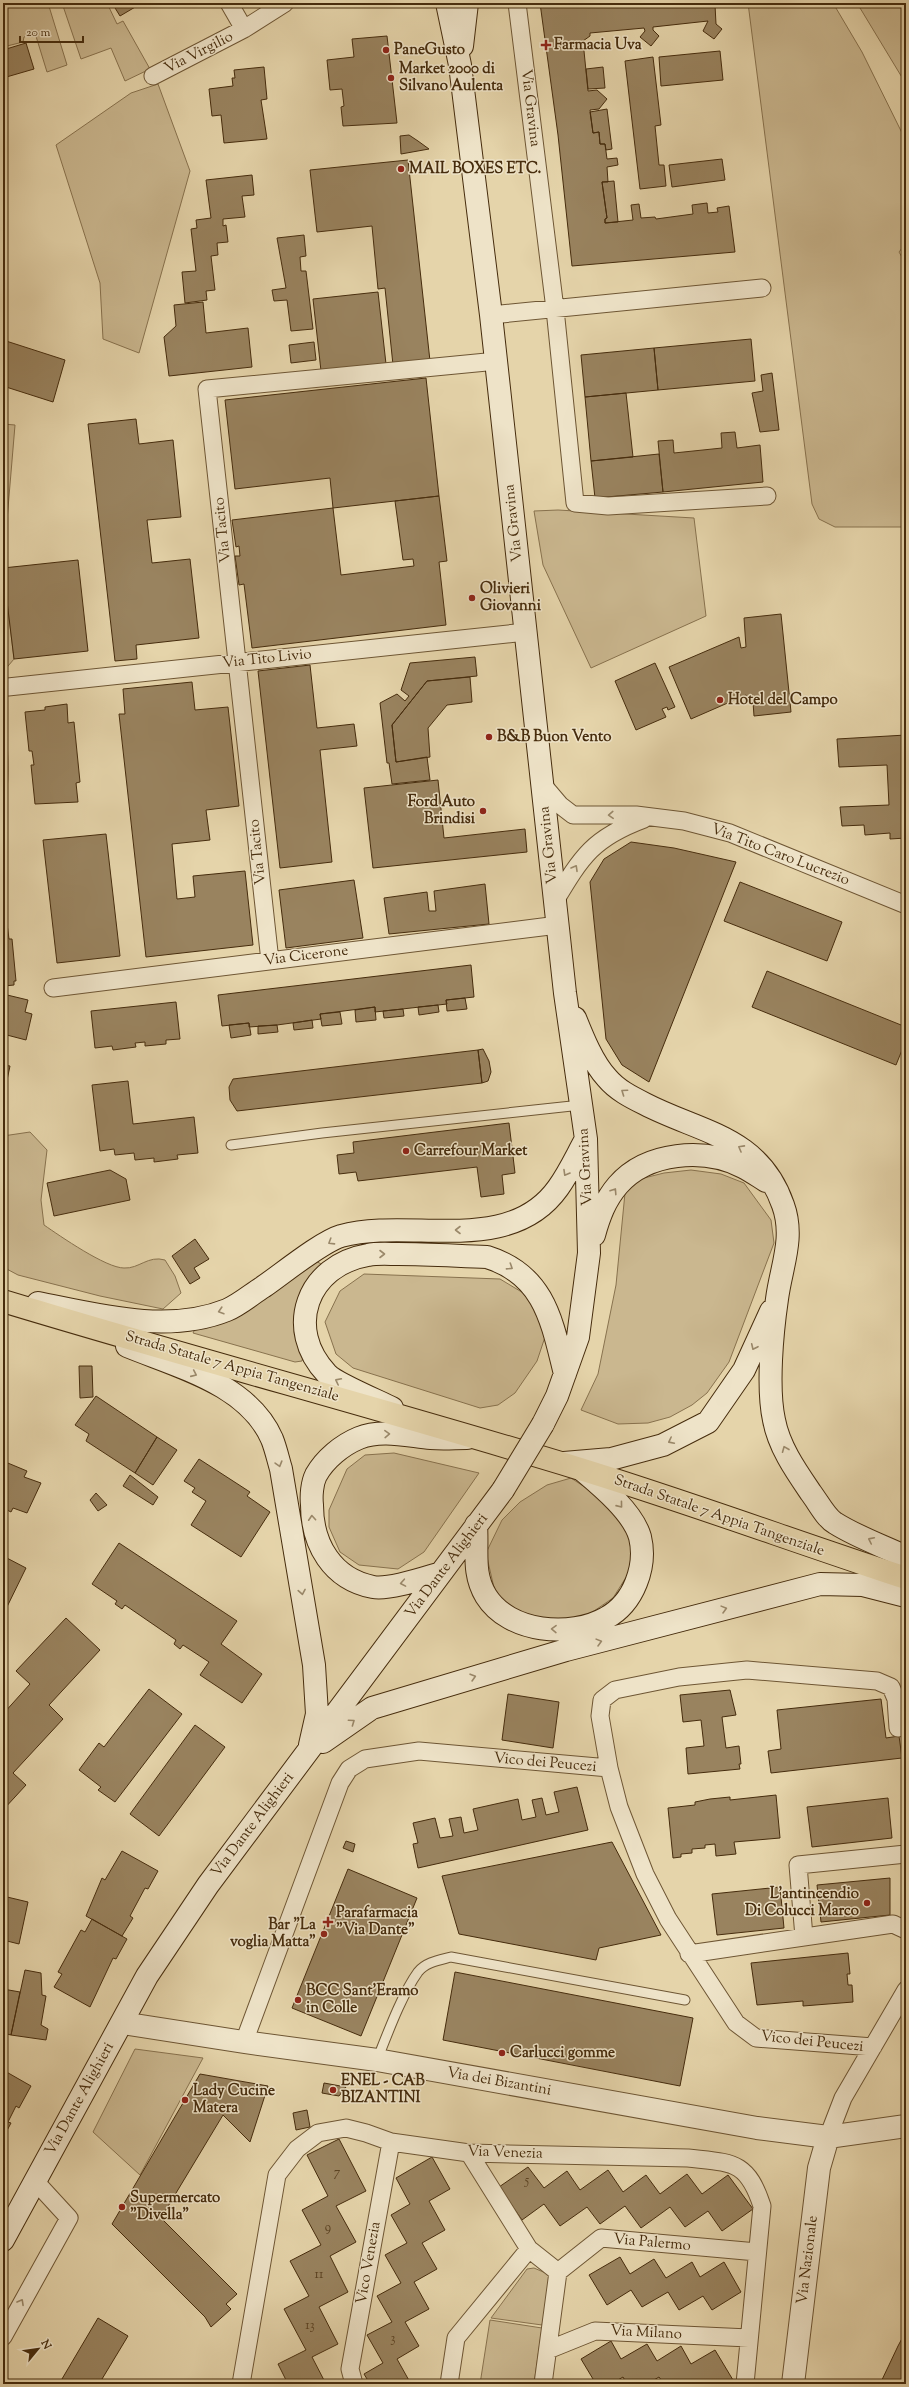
<svg xmlns="http://www.w3.org/2000/svg" width="909" height="2387" font-family="'Sorts Mill Goudy',serif">
<style>
.green{fill:#cab78f;stroke:#88724e}
.building{fill:#99835f;stroke:#462c0d}
.lines{fill:none;stroke-linecap:round;stroke-linejoin:round}
.service-casing{stroke:#6e5634;stroke-width:11}
.minor-casing{stroke:#6e5634;stroke-width:19}
.tertiary-casing{stroke:#6e5634;stroke-width:24}
.secondary-casing{stroke:#462c0d;stroke-width:24}
.trunk-casing{stroke:#462c0d;stroke-width:24}
.service{stroke:#eee3c8;stroke-width:9}
.minor{stroke:#eee3c8;stroke-width:17}
.tertiary{stroke:#eee3c8;stroke-width:22}
.secondary{stroke:#eee3c8;stroke-width:22}
.trunk{stroke:#e5d4aa;stroke-width:22}
.secondary-bridge-casing{stroke:#462c0d;stroke-width:24;stroke-linecap:butt}
.secondary-bridge{stroke:#eee3c8;stroke-width:22}
.oneway{stroke:#9a886a}
.poi-dot{fill:#8f2418;stroke:#eee3c8;stroke-width:1.5}
.labels{text-anchor:middle;dominant-baseline:central;stroke-width:3;stroke-linejoin:round;paint-order:stroke}
.number-label{font-size:13px;fill:#5b4222}
.poi-label{font-size:15px;font-weight:bold;fill:#462c0d;stroke:#eee3c8;text-anchor:start}
.street-label{font-size:15px;fill:#462c0d;stroke:#eee3c8}
</style>
<rect width="100%" height="100%" fill="#e5d4aa"/>
<filter id="stains"><feTurbulence type="fractalNoise" baseFrequency=".005" numOctaves="4"/><feColorMatrix values="0 0 0 0 .2 0 0 0 0 .09 0 0 0 0 .02 0 0 0 .5 -.17"/></filter>
<radialGradient id="worn" r=".72"><stop offset=".6" stop-color="#630" stop-opacity="0"/><stop offset="1" stop-color="#630" stop-opacity=".3"/></radialGradient>
<path class="green" d="M3,3H48L67,65L47,72L35,33L24,37L23,42L3,47Z
M62,3H107L117,24L123,21L150,69L125,81L111,48L81,59Z
M748,3H833L862,52L906,141V243L899,252L906,264V527H835L819,519L812,504Z
M857,3H906V84Z
M158,84L190,171L139,353L103,339L100,283L56,145L131,93Z
M3,424L15,425L3,568L14,659L3,672Z
M558,510L694,518L706,616L591,668L543,565L534,511Z
M3,705C7,740 12,778 3,812Z
M30,1132L47,1150L41,1200L44,1225C60,1236 106,1268 124,1268C139,1269 148,1255 165,1260L175,1276L181,1293L163,1309L100,1296L18,1275L3,1267V1136Z
M691,1170L721,1174L744,1183L771,1220L774,1243L729,1362L707,1393L692,1405L670,1417L648,1423L618,1424L581,1410L598,1374L616,1285L625,1193L640,1179L664,1173Z
M316,1261L321,1264L302,1361L295,1362L193,1333L195,1329Z
M364,1274L500,1279L525,1294L545,1318V1337L537,1361L515,1393L498,1405L480,1408L353,1368L336,1354L325,1322L340,1291Z
M394,1453L479,1473L424,1552L398,1569L359,1565L340,1552L329,1527V1510L347,1469L365,1455Z
M571,1478L606,1501L635,1542L630,1571L613,1598L591,1613L558,1623L520,1616L495,1592L486,1553L502,1520L520,1502L547,1485Z
M135,2049L203,2058L140,2175L93,2132Z
M534,2268L548,2274L551,2282L542,2325L491,2318L527,2269Z
M490,2320L542,2328L534,2384H480Z"/>
<path class="building" d="M112,3H142L120,16Z
M540,3H711L715,5L716,24L722,29L714,39L703,31L708,21L653,27V30L659,36L651,46L640,37L645,31L644,28L590,33V36L583,41L588,91L597,90L607,99L599,109L590,110L593,133L599,132L600,144H605L607,159L617,158L618,165L607,167L608,182H602L607,218L605,219V223L633,220L631,205L639,204L641,218L655,217L656,219L693,214L692,205L707,203L708,213L718,212L717,208L729,206L735,252L572,266L558,135Z
M387,36L397,123L343,126L341,107L344,106L342,89L330,90L327,60L354,57L352,39Z
M26,43L34,69L3,78V50Z
M720,51L723,80L661,86L659,57Z
M653,57L661,125L655,126L659,165H664L666,186L640,189L625,61Z
M264,67L267,99L261,100L267,139L224,143L221,115L212,116L209,89L233,86L232,78H235L234,70Z
M603,67L605,88L588,89L586,69Z
M607,109L612,149L606,150L605,144H600L599,132L593,133L590,112Z
M409,135L418,141L429,149L401,154L400,136Z
M722,159L725,180L672,187L669,165Z
M408,160L430,361L393,365L385,288L378,289L372,226L317,232L310,170Z
M252,175L254,195L242,196L245,217L223,219V226L226,225L228,242L217,243L218,255L211,256L215,290L206,291L207,300L185,303L182,272L196,271L191,229L197,228L196,220L211,218L206,180Z
M614,181L618,222L605,223V219L607,218L602,182Z
M304,235L306,256L300,257L301,271H306L313,329L291,331L287,300L274,301L272,290L286,288L277,238Z
M378,292L386,364L321,371L313,299Z
M203,302L206,333L248,328L252,367L169,376L164,337L176,326L174,305Z
M751,339L755,381L658,390L654,348Z
M3,340L65,360L53,402L3,386Z
M314,342L316,360L291,363L289,345Z
M654,348L658,390L585,397L581,355Z
M772,373L779,430L760,432L752,393L763,391L761,375Z
M426,378L439,496L333,508L330,478L235,489L225,400Z
M626,393L633,457L591,461L585,397Z
M136,419L139,444L173,440L181,517L147,520L152,563L190,559L199,638L136,645L137,659L115,661L88,424Z
M735,432L737,448L760,445L763,482L663,492L658,441L673,440L674,453L722,448L721,433Z
M659,454L663,492L595,498L591,461Z
M439,496L447,561L439,562L446,625L252,648L244,584L239,585L235,556H240L239,546L236,547L232,520L333,508L341,575L414,566L413,559L403,560L395,501Z
M78,560L88,651L14,659L3,568Z
M781,614L791,712L754,716L753,702L746,703V695L691,719L669,667L739,637L741,648L746,647L744,618Z
M475,657L477,676L427,681L392,725L396,762L427,757L430,780L392,784L389,763H387L380,703L397,694L405,701L409,696L401,690L410,663Z
M655,663L675,707L668,710L667,707L662,709L666,717L636,730L615,681Z
M310,665L317,728L354,724L357,746L320,750L332,862L280,868L258,671Z
M470,677L472,702L447,705L428,728L430,757L396,762L392,725L427,681Z
M192,682L195,710L228,707L239,806L206,810L210,840L172,844L177,899L195,897L193,876L245,871L253,945L146,957L119,714H125L123,689Z
M67,704L68,723L74,722L80,782L76,783L78,802L35,804L31,765H34L32,751H29L25,712L45,710V707Z
M906,735V838L890,839V833L865,835L864,825L842,826L840,807L889,805L887,765L839,767L837,739Z
M438,780L444,838L525,829L527,852L373,868L364,788Z
M106,834L120,956L57,963L43,840Z
M631,842L674,848L736,862L649,1082L622,1065L606,1039L590,882L604,859Z
M354,880L363,938L286,948L279,890Z
M740,882L842,922L827,961L724,921Z
M485,884L489,924L389,934L384,898L427,892L429,911H436L434,891Z
M3,916H6L9,939H12L16,981H14V985L4,986L3,988Z
M471,965L474,997L446,1000L447,1004L375,1012V1007L320,1014L321,1019L277,1025L249,1027V1023L222,1026L218,995Z
M767,971L906,1027V1040L896,1065L752,1007Z
M3,994L28,1000L25,1012L32,1014L26,1040L3,1034Z
M465,998L467,1009L447,1011L446,1000Z
M176,1002L180,1039L166,1040V1044L145,1046V1042L135,1043L136,1047L113,1050L112,1046L95,1048L91,1011Z
M438,1005L439,1012L419,1015L418,1007Z
M375,1007L376,1020L356,1022L355,1010Z
M403,1009L404,1016L384,1018L383,1011Z
M340,1012L342,1024L322,1026L320,1014Z
M312,1020L313,1028L294,1030L293,1023Z
M249,1023L251,1035L231,1038L229,1025Z
M277,1025L278,1032L258,1034V1026Z
M483,1049L489,1061L491,1072L488,1081L482,1083L478,1050Z
M478,1050L482,1083L237,1111L230,1100L229,1087L233,1079Z
M3,1065L10,1066L3,1099Z
M128,1081L133,1124L194,1117L198,1153L177,1155L178,1159L154,1162V1158L135,1160L134,1153L115,1155L114,1149L100,1151L92,1085Z
M509,1123L515,1173L502,1175L504,1194L481,1197L477,1167L358,1181L356,1172L339,1174L337,1155L354,1153L353,1142Z
M110,1170L126,1179L130,1200L54,1216L47,1183Z
M195,1239L209,1259L194,1268L200,1278L190,1284L172,1256Z
M79,1366H92L93,1397L80,1398Z
M96,1396L157,1437L135,1473L86,1441L89,1434L75,1425Z
M157,1437L177,1450L153,1485L135,1473Z
M199,1459L250,1492L247,1496L270,1512L241,1557L191,1525L206,1501L192,1492L195,1488L184,1481Z
M3,1461L27,1471L24,1477L41,1483L27,1513L13,1508L11,1512L3,1508Z
M130,1475L158,1497L153,1505L123,1486Z
M96,1493L107,1505L98,1511L90,1500Z
M119,1543L237,1621L221,1644L262,1674L242,1703L200,1675L209,1662L183,1645L180,1649L174,1644L176,1640L125,1605L122,1609L115,1604L117,1601L92,1584Z
M3,1556L26,1568L3,1615Z
M66,1618L100,1650L49,1705L63,1719L13,1773L26,1785L3,1810V1714L30,1684L16,1671Z
M149,1689L182,1714L115,1802L98,1790L101,1787L79,1770L99,1743L104,1747Z
M730,1690L736,1715L722,1717L726,1748L739,1746L741,1764H739L740,1769L688,1774L686,1748L704,1746L701,1720L683,1722L680,1695Z
M508,1694L559,1702L553,1748L502,1740Z
M881,1699L886,1738L899,1736L902,1758L771,1773L768,1751L781,1749L777,1710Z
M195,1725L225,1747L159,1836L130,1814Z
M577,1787L588,1830L418,1868L413,1844L418,1843L413,1823L435,1818L440,1838L453,1836L449,1819L461,1817L464,1833L478,1830L473,1809L518,1799L522,1820L536,1817L532,1800L542,1798L546,1815L559,1812L554,1792Z
M776,1795L780,1838L734,1842L736,1854L716,1856L715,1844L705,1845V1848L692,1849V1853L681,1854V1857L673,1858L668,1808L695,1805V1802L710,1799L730,1797V1800Z
M888,1798L892,1838L812,1847L807,1807Z
M346,1841L355,1844L353,1852L343,1848Z
M612,1842L661,1935L599,1948L596,1960L459,1934L442,1876Z
M122,1851L158,1871L148,1889L145,1888L130,1916L133,1918L122,1936L86,1916L102,1878L105,1880Z
M348,1869L417,1898L361,2036L292,2008Z
M890,1878V1915L821,1922L817,1885Z
M780,1887L784,1928L717,1935L712,1894Z
M3,1896L28,1902L19,1944L3,1940Z
M92,1919L127,1939L116,1959L113,1958L90,2007L54,1987L62,1974L58,1972L81,1930L85,1932Z
M848,1953L850,1974H847L848,1985H852L853,2002L803,2006V2001L757,2005L751,1963Z
M25,1970L41,1973L42,1995L46,1996L41,2025L48,2029L46,2040L11,2035Z
M455,1972L693,2018L680,2086L443,2040Z
M3,1989L20,1992L11,2035L3,2033Z
M3,2070L31,2086L19,2108L16,2106L8,2122L11,2123L3,2138Z
M200,2074L268,2086L250,2142L223,2115L161,2218L237,2294L226,2304L231,2309L211,2327L205,2317L112,2224Z
M324,2083L346,2087L339,2096L322,2093Z
M307,2110L310,2127L296,2130L293,2113Z
M339,2139L366,2191L336,2206L356,2242L330,2256L348,2292L319,2307L338,2344L312,2357L326,2384H288L278,2364L306,2350L284,2309L309,2296L290,2261L321,2245L302,2210L328,2196L307,2155Z
M432,2157L450,2189L429,2201L445,2230L422,2243L437,2269L414,2282L429,2309L405,2322L419,2346L397,2359L411,2384H370L364,2374L383,2363L367,2335L392,2322L377,2296L401,2283L385,2255L407,2243L391,2215L410,2204L396,2178Z
M528,2167L544,2188L567,2171L580,2190L608,2170L623,2192L646,2175L660,2194L687,2174L702,2194L728,2175L753,2209L722,2231L708,2211L685,2227L670,2207L641,2228L625,2206L600,2224L587,2207L560,2226L544,2204L522,2220L499,2187Z
M620,2257L630,2274L654,2259L666,2278L692,2262L700,2277L724,2262L741,2292L712,2310L703,2296L679,2310L668,2292L642,2307L631,2290L607,2305L589,2275Z
M98,2318L128,2336L99,2384H59Z
M906,2331V2384H880L898,2346Z
M611,2341L621,2359L647,2344L657,2361L681,2346L691,2364L715,2350L733,2380L726,2384H697L695,2380L688,2384H664L659,2377L647,2384H627L623,2377L611,2384H596L581,2359Z"/>
<g class="lines">
<defs>
<path id="service" d="M231,1145L322,1133L581,1105
M377,2060C387,2035 402,1994 418,1972C426,1962 440,1960 451,1957L685,2000"/>
<path id="minor" d="M229,3L244,29
M517,3L555,309L575,503L608,506L767,496
M153,76L244,29L285,3
M491,315L762,288
M8,687L526,632
M543,785L560,805L573,815H636L684,821L730,833L906,905
M555,901C582,856 593,838 644,819
M270,961L207,389L497,361
M53,988L558,925
M609,1768L600,1716L602,1700L615,1690L679,1677L747,1670L877,1681L891,1687L896,1699L898,1728
M804,1937L798,1865L906,1854
M689,1954L893,1924L906,1930
M244,2042L340,1783L349,1769L365,1759L419,1751L609,1768L619,1807L645,1874L668,1919L736,2023L756,2038L873,2047
M828,2137L843,2098L906,1990
M529,2249L558,2272L543,2384
M558,2272L601,2238L757,2252
M3,2337L69,2218L35,2181
M548,2350L595,2331L749,2338
M241,2384L277,2175L297,2149L318,2133L346,2128L366,2133L391,2142L469,2153L688,2158C732,2163 747,2160 762,2206L745,2384
M354,2384L350,2369L391,2142
M449,2384L456,2338L529,2249L469,2153"/>
<path id="tertiary" d="M122,2023L244,2042L377,2060L757,2128L828,2137L906,2126
M793,2384L819,2168L828,2137"/>
<path id="secondary" d="M447,3L460,65L491,315L565,993L586,1139L589,1253L578,1337L557,1396L543,1424
M462,46L467,3
M575,1018C583,1038 593,1063 607,1078C617,1090 631,1097 645,1104C701,1133 759,1136 783,1205C795,1238 781,1267 777,1299C772,1333 767,1388 774,1420C779,1447 796,1471 811,1493C818,1502 826,1518 835,1523C857,1537 883,1546 906,1557
M594,1235C599,1217 605,1200 618,1185C647,1152 704,1147 743,1167C751,1171 758,1176 766,1181
M38,1303C98,1315 168,1334 227,1310C239,1305 252,1294 263,1287C282,1274 321,1242 341,1236C410,1217 509,1257 558,1188C569,1173 577,1155 586,1139
M127,1346C178,1367 248,1384 272,1439C276,1449 278,1459 281,1469L314,1665L317,1714L310,1745
M392,1408C378,1401 335,1383 327,1374C284,1329 307,1265 368,1255C377,1253 389,1254 398,1254C428,1254 457,1256 487,1257C545,1275 552,1322 565,1374
M564,1463L611,1459L663,1445L708,1422L744,1370L771,1311
M476,1525C478,1551 472,1573 486,1596C509,1633 571,1638 606,1618C634,1603 647,1566 640,1537C633,1512 600,1485 581,1469
M441,1573C424,1578 389,1590 373,1587C332,1579 312,1544 312,1505C311,1496 312,1483 316,1475C325,1459 342,1445 359,1438C381,1429 408,1436 431,1438C443,1439 455,1438 467,1438
M323,1742L372,1708L566,1650L820,1584L863,1585L906,1596
M3,2240L147,1976L208,1885L503,1490"/>
<path id="trunk" d="M3,1301C194,1359 387,1410 577,1468C688,1502 796,1542 906,1578"/>
</defs>
<use href="#service" class="service-casing"/>
<use href="#minor" class="minor-casing"/>
<use href="#tertiary" class="tertiary-casing"/>
<use href="#secondary" class="secondary-casing"/>
<use href="#trunk" class="trunk-casing"/>
<use href="#service" class="service"/>
<use href="#minor" class="minor"/>
<use href="#tertiary" class="tertiary"/>
<use href="#secondary" class="secondary"/>
<use href="#trunk" class="trunk"/>
<defs>
<path id="secondary-bridge" d="M503,1490L543,1424"/>
</defs>
<use href="#secondary-bridge" class="secondary-bridge-casing"/>
<use href="#secondary-bridge" class="secondary-bridge"/>
</g>
<defs><path id="oneway-chevron" d="M-2-3.5L2.5 0L-2 3.5" fill="none" stroke-width="1.6" stroke-linecap="round" stroke-linejoin="round"/></defs>
<g class="oneway">
<use href="#oneway-chevron" transform="translate(611 815) rotate(177)"/>
<use href="#oneway-chevron" transform="translate(575 868) rotate(-60)"/>
<use href="#oneway-chevron" transform="translate(624 1092) rotate(-145)"/>
<use href="#oneway-chevron" transform="translate(741 1148) rotate(-151)"/>
<use href="#oneway-chevron" transform="translate(566 1173) rotate(120)"/>
<use href="#oneway-chevron" transform="translate(614 1191) rotate(-57)"/>
<use href="#oneway-chevron" transform="translate(458 1230) rotate(-180)"/>
<use href="#oneway-chevron" transform="translate(331 1242) rotate(148)"/>
<use href="#oneway-chevron" transform="translate(382 1254)"/>
<use href="#oneway-chevron" transform="translate(510 1267) rotate(33)"/>
<use href="#oneway-chevron" transform="translate(221 1311) rotate(163)"/>
<use href="#oneway-chevron" transform="translate(754 1347) rotate(115)"/>
<use href="#oneway-chevron" transform="translate(194 1374) rotate(24)"/>
<use href="#oneway-chevron" transform="translate(338 1381) rotate(-153)"/>
<use href="#oneway-chevron" transform="translate(387 1434) rotate(-2)"/>
<use href="#oneway-chevron" transform="translate(671 1441) rotate(153)"/>
<use href="#oneway-chevron" transform="translate(785 1449) rotate(-112)"/>
<use href="#oneway-chevron" transform="translate(279 1464) rotate(74)"/>
<use href="#oneway-chevron" transform="translate(620 1505) rotate(51)"/>
<use href="#oneway-chevron" transform="translate(312 1518) rotate(-94)"/>
<use href="#oneway-chevron" transform="translate(871 1540) rotate(-154)"/>
<use href="#oneway-chevron" transform="translate(403 1583) rotate(170)"/>
<use href="#oneway-chevron" transform="translate(302 1592) rotate(80)"/>
<use href="#oneway-chevron" transform="translate(724 1609) rotate(-15)"/>
<use href="#oneway-chevron" transform="translate(554 1629) rotate(-179)"/>
<use href="#oneway-chevron" transform="translate(599 1642) rotate(-15)"/>
<use href="#oneway-chevron" transform="translate(473 1677) rotate(-16)"/>
<use href="#oneway-chevron" transform="translate(352 1722) rotate(-35)"/>
<use href="#oneway-chevron" transform="translate(21 2302) rotate(-61)"/>
</g>
<g class="poi-dot">
<path d="M544 39h4v4h4v4h-4v4h-4v-4h-4v-4h4z"/>
<circle cx="386" cy="50" r="4"/>
<circle cx="391" cy="78" r="4"/>
<circle cx="401" cy="169" r="4"/>
<circle cx="472" cy="598" r="4"/>
<circle cx="720" cy="700" r="4"/>
<circle cx="489" cy="737" r="4"/>
<circle cx="483" cy="811" r="4"/>
<circle cx="406" cy="1151" r="4"/>
<circle cx="867" cy="1903" r="4"/>
<path d="M326 1916h4v4h4v4h-4v4h-4v-4h-4v-4h4z"/>
<circle cx="324" cy="1934" r="4"/>
<circle cx="298" cy="2000" r="4"/>
<circle cx="502" cy="2053" r="4"/>
<circle cx="333" cy="2090" r="4"/>
<circle cx="185" cy="2100" r="4"/>
<circle cx="122" cy="2207" r="4"/>
</g>
<g class="labels">
<g class="number-label">
<text x="337" y="2173">7</text>
<text x="527" y="2181">5</text>
<text x="328" y="2228">9</text>
<text x="319" y="2275">11</text>
<text x="310" y="2326">13</text>
<text x="393" y="2339">3</text>
</g>
<g class="poi-label">
<text x="554" y="45">Farmacia Uva</text>
<text x="394" y="50">PaneGusto</text>
<text x="399" y="69">Market 2000 di<tspan x="399" dy="17">Silvano Aulenta</tspan></text>
<text x="409" y="169">MAIL BOXES ETC.</text>
<text x="480" y="589">Olivieri<tspan x="480" dy="17">Giovanni</tspan></text>
<text x="728" y="700">Hotel del Campo</text>
<text x="497" y="737">B&amp;B Buon Vento</text>
<text x="475" y="802" text-anchor="end">Ford Auto<tspan x="475" dy="17">Brindisi</tspan></text>
<text x="414" y="1151">Carrefour Market</text>
<text x="859" y="1894" text-anchor="end">L'antincendio<tspan x="859" dy="17">Di Colucci Marco</tspan></text>
<text x="336" y="1913">Parafarmacia<tspan x="336" dy="17">"Via Dante"</tspan></text>
<text x="316" y="1925" text-anchor="end">Bar "La<tspan x="316" dy="17">voglia Matta"</tspan></text>
<text x="306" y="1991">BCC Sant'Eramo<tspan x="306" dy="17">in Colle</tspan></text>
<text x="510" y="2053">Carlucci gomme</text>
<text x="341" y="2081">ENEL - CAB<tspan x="341" dy="17">BIZANTINI</tspan></text>
<text x="193" y="2091">Lady Cucine<tspan x="193" dy="17">Matera</tspan></text>
<text x="130" y="2198">Supermercato<tspan x="130" dy="17">"Divella"</tspan></text>
</g>
<g class="street-label">
<text transform="translate(199 53) rotate(-27)">Via Virgilio</text>
<text transform="translate(530 108) rotate(83)">Via Gravina</text>
<text transform="translate(514 523) rotate(-96)">Via Gravina</text>
<text transform="translate(223 530) rotate(-96)">Via Tacito</text>
<text transform="translate(267 659) rotate(-6)">Via Tito Livio</text>
<text transform="translate(549 845) rotate(-96)">Via Gravina</text>
<text transform="translate(258 852) rotate(-96)">Via Tacito</text>
<text transform="translate(780 855) rotate(21)">Via Tito Caro Lucrezio</text>
<text transform="translate(306 956) rotate(-7)">Via Cicerone</text>
<text transform="translate(586 1167) rotate(-93)">Via Gravina</text>
<text transform="translate(232 1367) rotate(16)">Strada Statale 7 Appia Tangenziale</text>
<text transform="translate(719 1516) rotate(19)">Strada Statale 7 Appia Tangenziale</text>
<text transform="translate(447 1566) rotate(-53)">Via Dante Alighieri</text>
<text transform="translate(545 1763) rotate(5)">Vico dei Peucezi</text>
<text transform="translate(253 1825) rotate(-53)">Via Dante Alighieri</text>
<text transform="translate(812 2042) rotate(6)">Vico dei Peucezi</text>
<text transform="translate(499 2082) rotate(10)">Via dei Bizantini</text>
<text transform="translate(80 2099) rotate(-61)">Via Dante Alighieri</text>
<text transform="translate(505 2153) rotate(2)">Via Venezia</text>
<text transform="translate(652 2243) rotate(5)">Via Palermo</text>
<text transform="translate(808 2260) rotate(-83)">Via Nazionale</text>
<text transform="translate(369 2263) rotate(-80)">Vico Venezia</text>
<text transform="translate(646 2333) rotate(3)">Via Milano</text>
</g>
</g>
<rect width="909" height="2387" fill="none" stroke="#e5d4aa" stroke-width="16"/>
<rect x="4" y="4" width="901" height="2379" fill="none" stroke="#462c0d" stroke-width="2"/>
<rect x="8" y="8" width="893" height="2371" fill="none" stroke="#462c0d"/>
<g transform="translate(38 2349) rotate(61)" stroke="#eee3c8" stroke-width="3" paint-order="stroke">
<path d="M0-3L7 15L0 10L-7 15Z" fill="#462c0d"/>
<text y="-6" font-size="11" font-weight="bold" text-anchor="middle" fill="#462c0d">N</text>
</g>
<path d="M20 36v6h63v-6" fill="none" stroke="#462c0d" stroke-width="2"/>
<text x="26" y="36" font-size="12" fill="#462c0d" stroke="#eee3c8" stroke-width="3" paint-order="stroke">20 m</text>
<rect width="100%" height="100%" filter="url(#stains)"/>
<rect width="100%" height="100%" fill="url(#worn)"/>
</svg>
